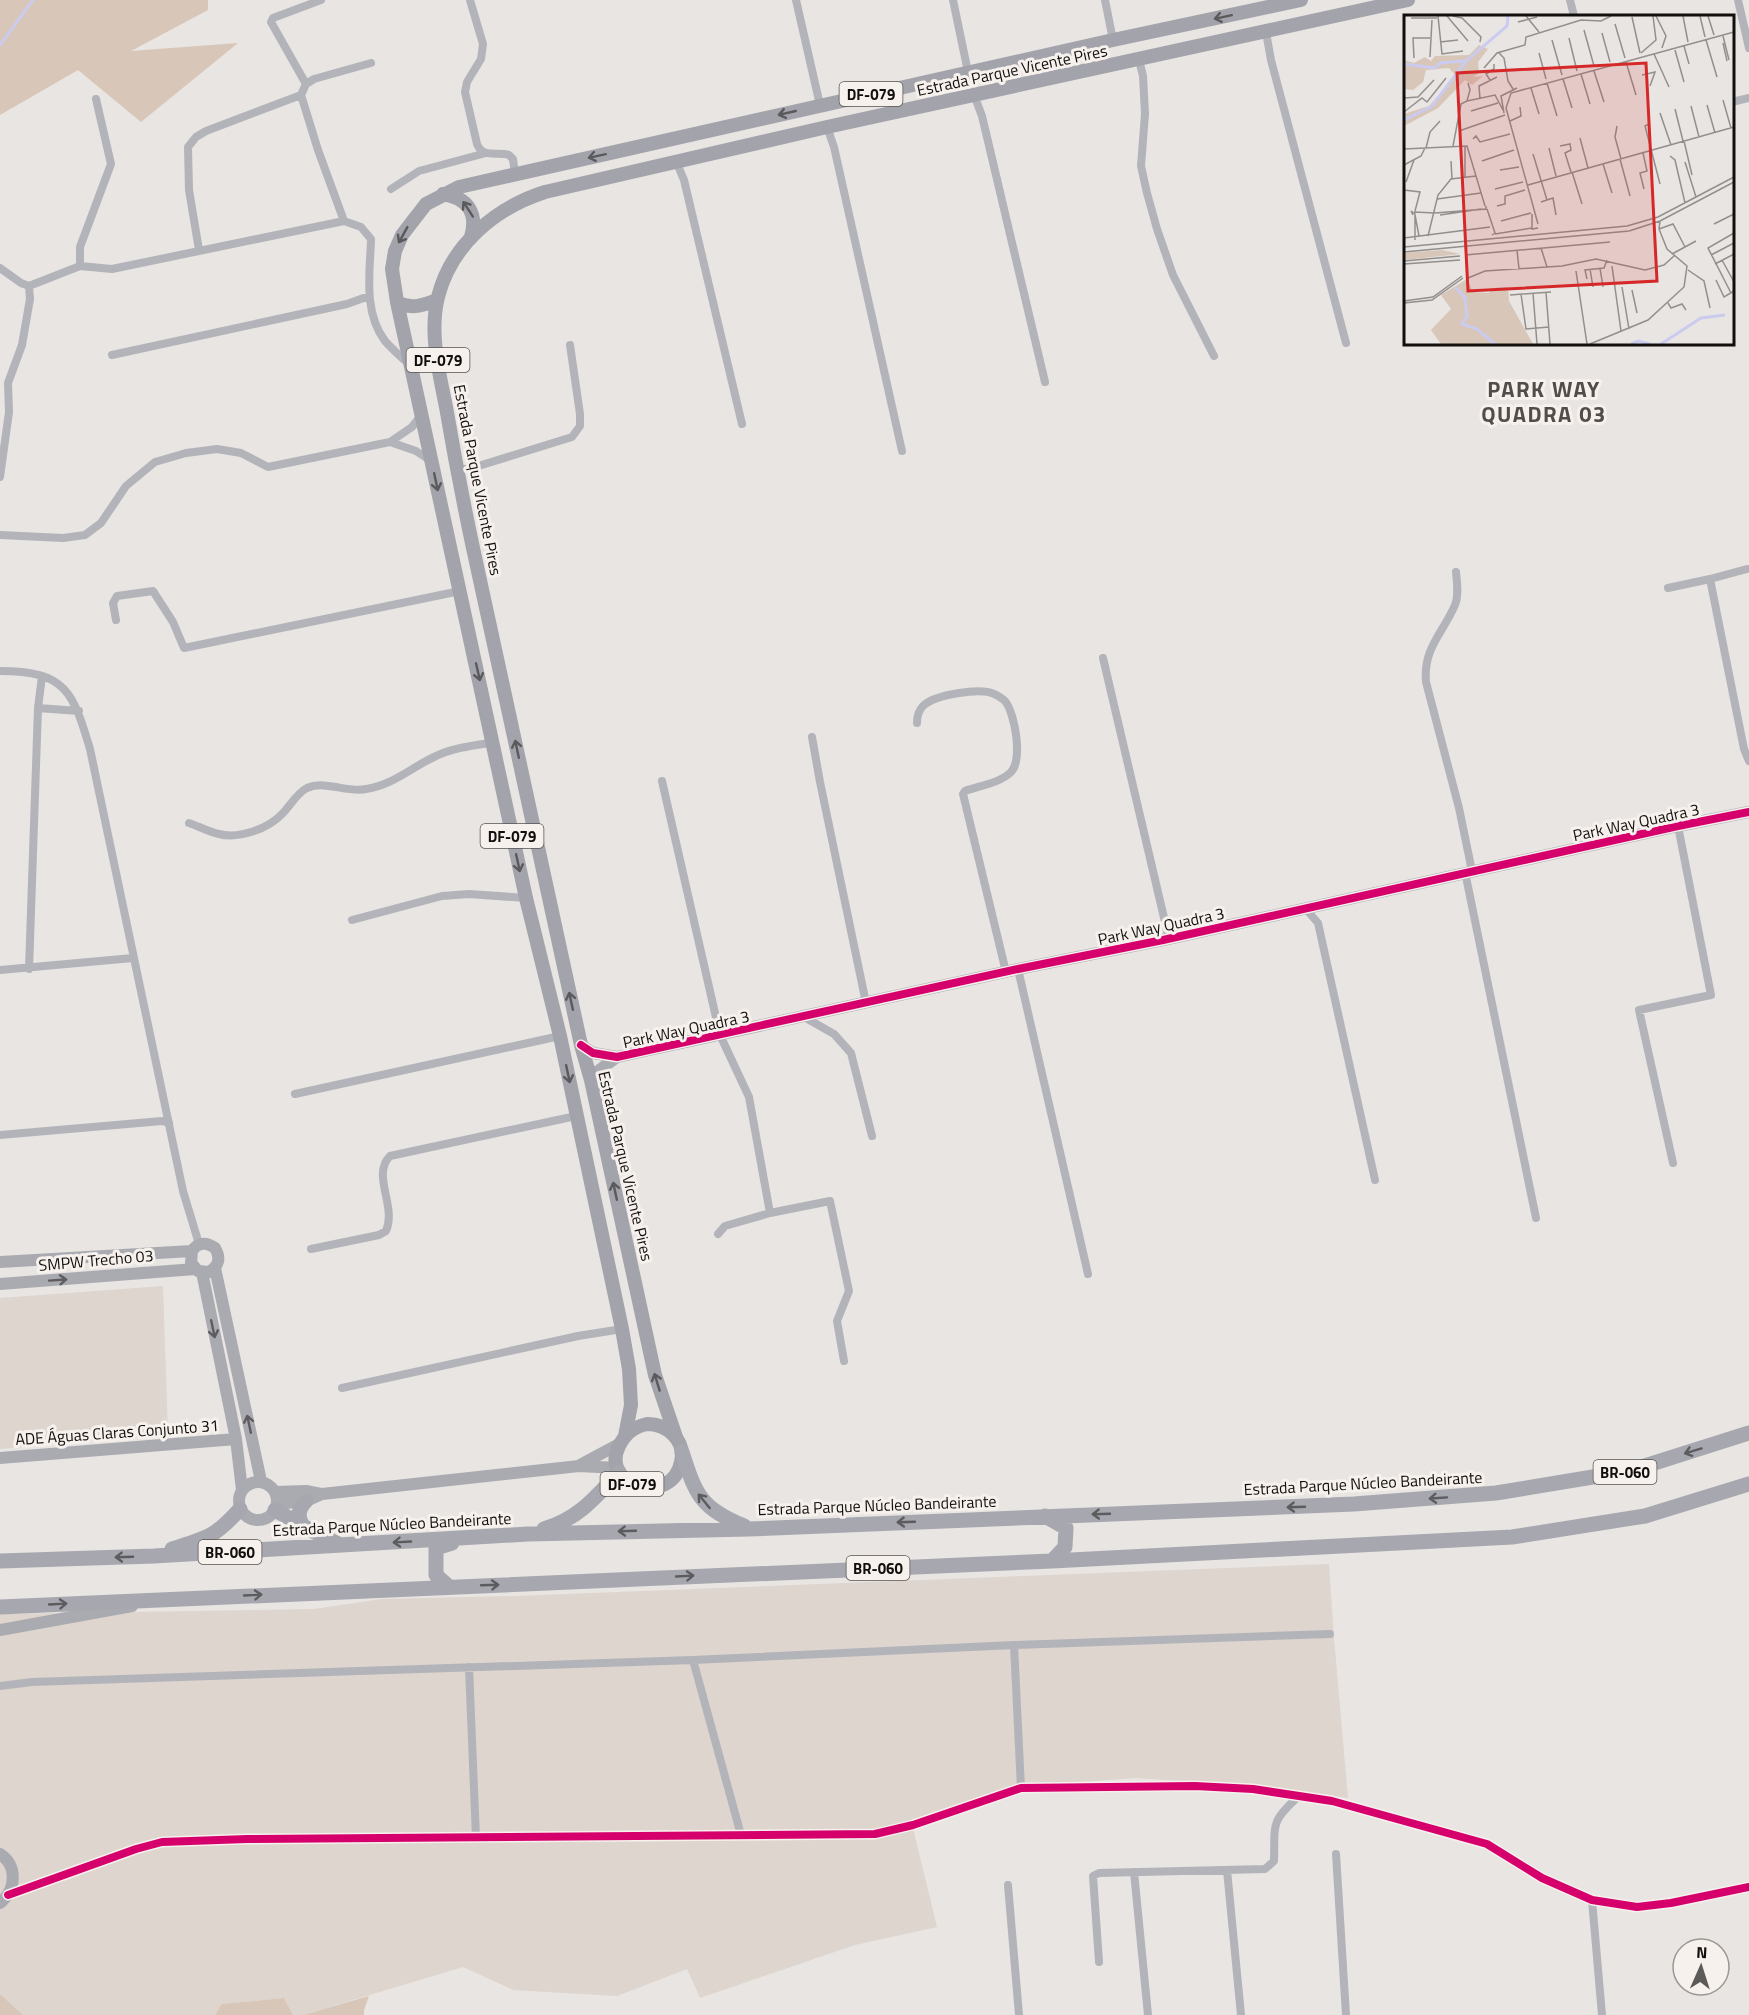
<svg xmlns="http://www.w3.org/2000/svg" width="1749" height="2015" font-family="'Titillium Web',sans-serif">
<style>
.built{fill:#ddd5ce}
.green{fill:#d8c6b8}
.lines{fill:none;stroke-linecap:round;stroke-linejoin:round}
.stream{stroke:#cbcbef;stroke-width:3}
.street{stroke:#b3b3ba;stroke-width:8}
.secondary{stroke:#aaaab1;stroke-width:12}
.primary{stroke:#a3a3ab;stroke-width:14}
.highway{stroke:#a7a7af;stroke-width:15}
.cycleway-casing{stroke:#f7f1ed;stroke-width:11}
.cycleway{stroke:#d6006c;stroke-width:8}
.oneway{stroke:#5a595c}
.oneway2{stroke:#5e5c5f}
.oneway3{stroke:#5c5b5e}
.labels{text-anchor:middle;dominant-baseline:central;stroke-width:6;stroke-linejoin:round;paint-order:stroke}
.shield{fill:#f7f1ed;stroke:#565350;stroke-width:1.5}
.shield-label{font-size:15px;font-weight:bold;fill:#110f0d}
.street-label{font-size:16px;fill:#110f0d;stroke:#f7f1ed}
.district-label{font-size:22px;font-weight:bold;letter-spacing:1.5px;fill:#524d4a;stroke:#f7f1ed}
.inset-river{fill:none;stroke:#cbcbef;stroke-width:3}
.inset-road{fill:none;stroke:#928f8d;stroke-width:1.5}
.view{fill:#d62828;fill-opacity:0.15;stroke:#d62828;stroke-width:3}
.inset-edge{fill:none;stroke:#110f0d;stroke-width:3}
</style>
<rect width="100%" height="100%" fill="#e8e5e2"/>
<path class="built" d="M163,1286L168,1434L0,1449V1298Z
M1329,1564L1334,1638L1348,1798L1256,1786L1136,1778L1022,1786L911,1820L937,1927L855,1945L700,1998L687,1969L617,1996L513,1990L463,1967L303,2015H293L284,1998L223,2004L215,2015H23L0,1994V1614L314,1609L382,1599L515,1596Z"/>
<path class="green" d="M0,0H208V10L131,51L238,43L141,122L78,70L0,115Z
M0,1994L23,2015H0Z
M369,1996L364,2010V2015H303Z
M284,1998L293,2015H215L222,2004Z"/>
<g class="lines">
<path class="stream" d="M0,45L33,0"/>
<path class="street" d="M470,0L483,44L481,59L467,82L465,92L477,144C483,159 497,151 509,155L513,159L515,174
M796,0L820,105
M953,0L968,72
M1105,0L1113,40
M1570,0L1574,16
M1738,0L1749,48
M1266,32L1271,60L1346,343
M1139,60L1143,76L1145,114L1141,166L1147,193L1157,229L1173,275L1214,356
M306,84L271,22L273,18L321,0
M301,95L318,150L344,221
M974,95L982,116L1045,382
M1732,102L1749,98
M827,127L834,147L902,451
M676,161L684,180L742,424
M391,189L419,171L486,153
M199,250L189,190L188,147L196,137L206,131L301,95L306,84L314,79L371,63
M80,266V247L111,164L96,99
M0,268L21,283L29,286
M112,355L347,304L369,296
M390,442L416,451L431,461
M457,470L472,468L572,437L580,426V414L570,345
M0,477L9,412L8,383L22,345L30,299L29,286L80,266L112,269L344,221L361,227L371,239C370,272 363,312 385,341C392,349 401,357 409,364
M0,535L63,538L85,535L101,523L126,486L155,462L186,453L217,449L241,453L268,467L390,442L412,427L422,414
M1747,569L1710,579L1744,749L1749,761
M1456,572C1457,583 1459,595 1455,605C1443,633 1423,648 1426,682L1459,808L1472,871
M1668,588L1710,579
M116,620L113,603L117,596L153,591L173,622L184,648L460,591
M1103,658L1169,939
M0,671C66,671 73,692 90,749L183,1191L199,1244
M38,708L79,711
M917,723C917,716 918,711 923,706C934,695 980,687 994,694C997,695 1003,699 1005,701C1015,713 1023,760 1011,772C1000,783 979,786 965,791L963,794L1006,972
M812,737L820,782L866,1003
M662,781L720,1035L749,1097L770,1213L725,1226L718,1234
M189,823C198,826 209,832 219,834C239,839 268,829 282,814C290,806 297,793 307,788C326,780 347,793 366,789C393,785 412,767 436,756C454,747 474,746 494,742
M1465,872L1536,1218
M1305,908L1318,923L1375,1180
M352,920L442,896L469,894L526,898
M29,969L38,708L42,676
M1018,969L1088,1274
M0,970L133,958
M804,1017L834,1034L851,1053L872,1136
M295,1094L560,1036
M0,1135L162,1121L169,1123
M1673,1163L1639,1010L1711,995L1678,826
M770,1213L830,1201L849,1291L837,1321L844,1361
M311,1249L379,1235L386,1231C397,1206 371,1175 390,1156L576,1116
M342,1388L578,1336L622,1329
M1014,1645L1021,1788
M693,1660L741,1835
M469,1667L476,1838
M0,1686L32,1682L693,1660L1014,1645L1330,1634
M1336,1854L1346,2015
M1227,1870L1241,2015
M1134,1872L1148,2015
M1008,1885L1019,2015
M8,1895L136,1849L162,1842L247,1839L875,1834L913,1825L1021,1788L1195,1786L1253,1789L1332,1801L1487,1844L1542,1878L1592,1900L1637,1907L1671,1903L1749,1887
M1592,1900L1602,2015
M1099,1962L1093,1876L1099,1873L1265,1869L1274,1861C1275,1824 1270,1822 1299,1796"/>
<path class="secondary" d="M581,1045L593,1053L617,1057L1018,969L1163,940L1678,826L1749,812
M591,1080L598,1071L617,1057
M0,1262L192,1251C198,1242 206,1242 215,1248C221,1258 219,1266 209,1272L198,1271L191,1263L192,1251
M215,1268L261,1481
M202,1272L236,1439L242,1490
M0,1284L195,1269
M0,1458L236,1439
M580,1465L621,1443
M239 1501a19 19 0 1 1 38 0a19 19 0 1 1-38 0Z
M275,1492L306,1491L321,1494
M277,1504L306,1501L322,1494L579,1466L618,1468
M0,1630L132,1606
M0,1854C18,1866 16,1890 0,1903"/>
<path class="primary" d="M443,194C468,198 478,213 471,237
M397,302C411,310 424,305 437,300
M647,1424C667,1424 686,1440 681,1462C672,1507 599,1487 619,1446C625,1434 633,1427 647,1424Z
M625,1436L631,1405L629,1369L622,1329L560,1036L526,898L397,302L392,269L395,251L402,235L426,204L459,187L1113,40L1301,0
M676,1437L655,1375L591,1080L581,1045C545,879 509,714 473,548C463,501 454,454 446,407C439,372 429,332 438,297C451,245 495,208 545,192L827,127L1408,0"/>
<path class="highway" d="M682,1452C696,1496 701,1508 744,1526
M275,1510L303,1526L338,1544
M1045,1516L1066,1528L1065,1547L1052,1561
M303,1526C297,1517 298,1509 306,1501
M544,1529C579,1518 595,1498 619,1472
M172,1549C207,1538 215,1537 240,1509
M0,1561L154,1556L528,1534L749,1529L1354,1504L1496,1493L1629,1471L1749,1433
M448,1586L436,1575V1548L452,1543
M0,1607L1052,1561L1512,1537L1645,1516L1749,1484"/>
<defs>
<path id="cycleway" d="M581,1045L593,1053L617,1057L1018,969L1163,940L1678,826L1749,812
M8,1895L136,1849L162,1842L247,1839L875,1834L913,1825L1021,1788L1195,1786L1253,1789L1332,1801L1487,1844L1542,1878L1592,1900L1637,1907L1671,1903L1749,1887"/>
</defs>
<use href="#cycleway" class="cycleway-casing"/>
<use href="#cycleway" class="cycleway"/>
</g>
<defs><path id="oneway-shaft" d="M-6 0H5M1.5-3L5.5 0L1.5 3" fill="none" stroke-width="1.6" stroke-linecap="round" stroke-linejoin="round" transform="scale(1.5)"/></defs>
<g class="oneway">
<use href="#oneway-shaft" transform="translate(1223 17) rotate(168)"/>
<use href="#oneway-shaft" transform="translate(787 113) rotate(167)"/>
<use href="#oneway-shaft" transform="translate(597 156) rotate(168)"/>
<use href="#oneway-shaft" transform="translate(468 209) rotate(-123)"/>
<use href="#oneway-shaft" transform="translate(403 235) rotate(119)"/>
<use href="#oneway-shaft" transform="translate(436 482) rotate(78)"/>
<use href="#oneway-shaft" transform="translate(478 672) rotate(77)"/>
<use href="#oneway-shaft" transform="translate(517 749) rotate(-102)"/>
<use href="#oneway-shaft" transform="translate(518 863) rotate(78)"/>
<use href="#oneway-shaft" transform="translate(571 1001) rotate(-102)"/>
<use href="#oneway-shaft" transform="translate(568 1074) rotate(78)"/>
<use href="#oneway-shaft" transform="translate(615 1191) rotate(-102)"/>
<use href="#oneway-shaft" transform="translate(657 1382) rotate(-107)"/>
</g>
<g class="oneway2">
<use href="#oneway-shaft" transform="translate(58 1280) rotate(-4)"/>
<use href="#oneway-shaft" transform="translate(213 1329) rotate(78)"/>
<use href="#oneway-shaft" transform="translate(249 1424) rotate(-102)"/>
</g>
<g class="oneway3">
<use href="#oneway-shaft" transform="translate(1693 1451) rotate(163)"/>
<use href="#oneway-shaft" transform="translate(1438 1498) rotate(176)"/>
<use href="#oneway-shaft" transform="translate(704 1501) rotate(-129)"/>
<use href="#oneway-shaft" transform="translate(1296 1507) rotate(178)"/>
<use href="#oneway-shaft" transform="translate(1101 1514) rotate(178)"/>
<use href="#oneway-shaft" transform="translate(906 1522) rotate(178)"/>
<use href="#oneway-shaft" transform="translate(627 1531) rotate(178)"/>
<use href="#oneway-shaft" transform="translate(402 1542) rotate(177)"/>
<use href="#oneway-shaft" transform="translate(124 1557) rotate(178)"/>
<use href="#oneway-shaft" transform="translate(685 1576) rotate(-3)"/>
<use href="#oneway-shaft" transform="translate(490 1585) rotate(-2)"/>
<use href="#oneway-shaft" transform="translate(253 1595) rotate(-3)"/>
<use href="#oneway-shaft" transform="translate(58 1604) rotate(-3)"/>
</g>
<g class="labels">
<g class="shield">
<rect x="839.5" y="82" width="63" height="24" rx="4.5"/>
<rect x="406.5" y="348" width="63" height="24" rx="4.5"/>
<rect x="480.5" y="824" width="63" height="24" rx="4.5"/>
<rect x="1593.5" y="1460" width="63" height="24" rx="4.5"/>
<rect x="600.5" y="1472" width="63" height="24" rx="4.5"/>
<rect x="198.5" y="1540" width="63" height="24" rx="4.5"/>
<rect x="846.5" y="1556" width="63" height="24" rx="4.5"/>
</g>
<g class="shield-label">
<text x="871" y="94">DF-079</text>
<text x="438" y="360">DF-079</text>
<text x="512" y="836">DF-079</text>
<text x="1625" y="1472">BR-060</text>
<text x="632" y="1484">DF-079</text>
<text x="230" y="1552">BR-060</text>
<text x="878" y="1568">BR-060</text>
</g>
<g class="street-label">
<text transform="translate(1012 70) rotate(-12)">Estrada Parque Vicente Pires</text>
<text transform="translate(478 480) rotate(79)">Estrada Parque Vicente Pires</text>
<text transform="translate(1636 822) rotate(-12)">Park Way Quadra 3</text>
<text transform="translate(1161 926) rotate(-12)">Park Way Quadra 3</text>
<text transform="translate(686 1029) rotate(-12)">Park Way Quadra 3</text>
<text transform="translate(626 1166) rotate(77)">Estrada Parque Vicente Pires</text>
<text transform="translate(96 1260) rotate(-5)">SMPW Trecho 03</text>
<text transform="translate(117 1432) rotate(-4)">ADE Águas Claras Conjunto 31</text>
<text transform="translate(1363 1483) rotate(-3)">Estrada Parque Núcleo Bandeirante</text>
<text transform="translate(877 1505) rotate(-2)">Estrada Parque Núcleo Bandeirante</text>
<text transform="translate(392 1524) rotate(-3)">Estrada Parque Núcleo Bandeirante</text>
</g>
<g class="district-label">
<text x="1544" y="389">PARK WAY<tspan x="1544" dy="25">QUADRA 03</tspan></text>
</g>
</g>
<g transform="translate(1404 15)">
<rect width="330" height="330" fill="#e8e5e2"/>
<path d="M75,30L84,34L74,47L75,58L69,62L79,61L68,70L61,65L34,93L0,111V99L25,91L52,61L45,53L22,55L19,67L9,75L0,74V45L10,48L21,42L27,46L31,41L65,40ZM38,235L56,239L0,245V238ZM63,264L69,277L85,278L88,273L104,272L105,286L129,329H37L27,315L47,294L37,280Z" fill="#d8c6b8"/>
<path class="inset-river" d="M0,49L31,53L36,48L61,46M0,105L28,91L62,46L103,11L104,1M51,272L61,283L63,301L58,309L73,314L91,329M227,329L234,326L246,329M257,329L297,303L321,300"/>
<path class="inset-road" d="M34,1L38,39L59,36M43,1L64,26M49,1L58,3L77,22L76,27M122,1L135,17M252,1L262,21L258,33M279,1L284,27M296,1L301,22M304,1L310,20M228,2L236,38M7,3H33M114,7L133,2M211,9L221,43M180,15L190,51M198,18L206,47M319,21L325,45M165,23L173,56M148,25L158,60M302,25L313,62M36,27L54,25M319,28L323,46M280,31L285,49M271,35L280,67M95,38L100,43L104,66L109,74M135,38L142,64M237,38L252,25L249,1M250,39L265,72M26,42L28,5M10,43L9,23H26M222,47L232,80M80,53L93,38L121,30L122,22L177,5L197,6L207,1M190,56L200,87M177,59L186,89M238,60L251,57L246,71M159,64L168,93M86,65L82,59L90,54V49M143,68L153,101M127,73L135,99M0,83L14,82L30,65M76,84L75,71L93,62M319,85L327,113M63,86L91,80L99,95M303,90L311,118M287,91L295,122M271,94L279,126M67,96L94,88M0,97L18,83L23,87L42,63M100,98L97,81L113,73M256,98L267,130M106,106L117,101L116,92M245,109L241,111L256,169M213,111L211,122L217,144M55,116L101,100M176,123L184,153M69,124L72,121L76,127L106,119M280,126L288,160M49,131L57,89L63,86L66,75L64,68M61,131V162M156,131L166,129L167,135L161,138L167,157M22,133L26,117L36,106M145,133L152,161M0,134L63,131L81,191M239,138L243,156L236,158L240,174M129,139L143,185L137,187M266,141L271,145L281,188M216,144L226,181M47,146L48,164M78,146L110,135M281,147L292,182M199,149L208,178M0,150L17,141L21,133M96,155L115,152M168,157L178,189M2,167L10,145M124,170L330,112M91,174L119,167M0,175L16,177L11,196M33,184L77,178M143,185L149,183L152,200M93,191L101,189V181L121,175M83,194L91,218L88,220M10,197L31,198L82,194V191M128,199V214L134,213M9,200L7,196L11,199V225M11,200L15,221M36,200L77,194M97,206L127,198M134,209L102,93L107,78L330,17M310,209L330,199M255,214L269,209L281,232M91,219L128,213M24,221L34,180L47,164L72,161M0,223L86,212M0,232L223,211L254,202L330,162M137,233L143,252M113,235L115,254M0,237L225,216L256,206L330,167M268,239L292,226M61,240L206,227M307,240L330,228M318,245L330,267M0,246L56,241M0,249L56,245M311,249L330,239M208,251L217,316M196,253L199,272M186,254L189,272M284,255L300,266L306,293M172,256L183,329M64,263L81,256L158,251L192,244L241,255L260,250L270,241M183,264L181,255L200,253L203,245M312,265L320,282L330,276M218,272L225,314M228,275L233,298M142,277L146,329M129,278L133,329M327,278L304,233L330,218M117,279L122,314L145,312M106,280L147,277M0,286L29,282L58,261M0,288L28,285L59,263M264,288L267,293L278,289L282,295M186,329L244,305L280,272L283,251L263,234L255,214L256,206"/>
<path class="view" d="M242,48L253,266L64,276L53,58Z"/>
<rect width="330" height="330" class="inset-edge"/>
</g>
<g transform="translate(1701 1967) rotate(3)"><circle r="28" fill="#f7f1ed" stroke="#9b9793" stroke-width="1.5"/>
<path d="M0-4.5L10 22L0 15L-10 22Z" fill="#5c5a58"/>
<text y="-9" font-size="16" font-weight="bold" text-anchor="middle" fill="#110f0d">N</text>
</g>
</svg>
